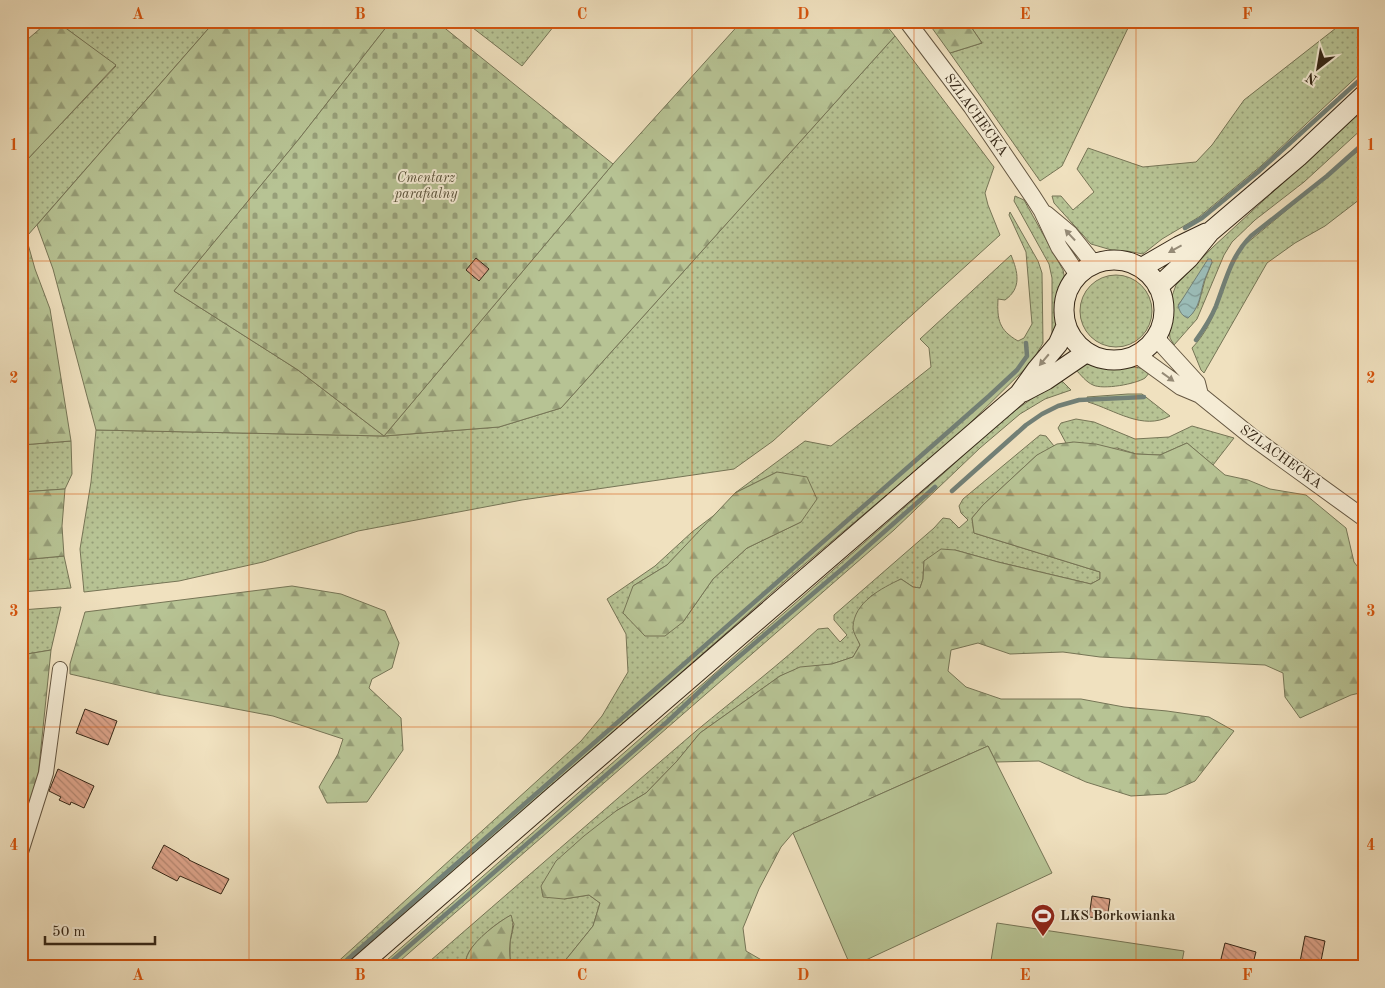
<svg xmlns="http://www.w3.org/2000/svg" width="1385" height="988" font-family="'Old Standard TT',serif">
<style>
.grass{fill:url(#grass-dots);stroke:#767556;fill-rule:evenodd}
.forest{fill:url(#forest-firs);stroke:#767556}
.cemetery{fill:url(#cemetery-stones);stroke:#767556}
.pitch{fill:#b7c394;stroke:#767556}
.water{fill:url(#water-waves);stroke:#728077}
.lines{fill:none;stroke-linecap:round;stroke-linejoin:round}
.stream{stroke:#728077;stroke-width:4.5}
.building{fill:url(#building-back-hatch);stroke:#352717}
.minor-casing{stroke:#645641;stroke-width:16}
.tertiary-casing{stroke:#645641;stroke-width:18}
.secondary-casing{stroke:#352717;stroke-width:21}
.minor{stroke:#f5ecd5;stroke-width:14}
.tertiary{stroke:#f5ecd5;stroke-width:16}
.secondary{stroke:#f5ecd5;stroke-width:19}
.oneway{fill:#958a76}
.grid{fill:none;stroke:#d6540d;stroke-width:1;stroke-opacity:0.55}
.labels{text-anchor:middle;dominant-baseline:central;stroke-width:4;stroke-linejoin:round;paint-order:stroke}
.street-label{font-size:14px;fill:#352717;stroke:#f5ecd5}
.park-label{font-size:14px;font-style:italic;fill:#564e36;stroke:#f5ecd5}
.poi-label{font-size:14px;font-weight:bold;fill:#352717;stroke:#f5ecd5;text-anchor:start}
.neatline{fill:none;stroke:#d6540d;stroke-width:2}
.grid-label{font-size:16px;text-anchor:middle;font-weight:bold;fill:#d6540d}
</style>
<defs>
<pattern id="grass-dots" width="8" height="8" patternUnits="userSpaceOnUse" patternTransform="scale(1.25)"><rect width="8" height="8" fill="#b7c394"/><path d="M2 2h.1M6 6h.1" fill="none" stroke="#969e78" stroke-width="1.8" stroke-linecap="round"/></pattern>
<pattern id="forest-firs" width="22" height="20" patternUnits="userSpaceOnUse" patternTransform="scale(1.25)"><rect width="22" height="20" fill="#b7c394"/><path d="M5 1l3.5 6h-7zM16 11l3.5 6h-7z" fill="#969e78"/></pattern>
<pattern id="cemetery-stones" width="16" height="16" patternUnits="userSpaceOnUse" patternTransform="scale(1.25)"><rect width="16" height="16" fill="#b7c394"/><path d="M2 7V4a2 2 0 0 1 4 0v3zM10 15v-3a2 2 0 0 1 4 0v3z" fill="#969e78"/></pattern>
<pattern id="water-waves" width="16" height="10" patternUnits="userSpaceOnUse" patternTransform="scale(1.25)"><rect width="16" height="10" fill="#9bbcb7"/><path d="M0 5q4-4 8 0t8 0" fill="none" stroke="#7f9994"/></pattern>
<pattern id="building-back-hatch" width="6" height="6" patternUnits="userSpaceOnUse" patternTransform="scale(1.25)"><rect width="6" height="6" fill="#dda48b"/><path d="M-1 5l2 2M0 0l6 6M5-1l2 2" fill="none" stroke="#b48671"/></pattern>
</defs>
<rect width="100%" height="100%" fill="#f0e1bf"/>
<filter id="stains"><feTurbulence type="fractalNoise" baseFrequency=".004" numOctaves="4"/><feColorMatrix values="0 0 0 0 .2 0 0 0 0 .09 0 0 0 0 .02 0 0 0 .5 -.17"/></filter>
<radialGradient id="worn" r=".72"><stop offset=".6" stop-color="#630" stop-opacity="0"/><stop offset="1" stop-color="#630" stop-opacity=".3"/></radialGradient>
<path class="grass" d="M56,21H126L136,28L142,21H215L21,243V166L116,66Z
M464,21H558L522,66Z
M967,21H1123L1128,28L1062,166L1040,181L950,53L982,43Z
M1345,21H1364V70L1261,166L1199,217L1162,239L1143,254L1127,251H1115L1091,244L1054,203L1052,196H1061L1073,210L1094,192L1077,169L1088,148L1143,167L1196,162L1212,145L1244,100Z
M895,36L994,167L985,193L988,205L1000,235L773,441L734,469L522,500L358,531L263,562L179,581L84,592L80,549L91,482L96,430L384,436L499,427L561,408Z
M1364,108V127L1304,182L1255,220L1232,242L1224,255L1197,319L1174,345L1170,338L1169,327L1171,317L1172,296L1176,285L1213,247ZM1212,262L1205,280L1198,306L1178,305Z
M1364,146V196L1325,226L1295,243L1267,263L1204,373L1201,370L1192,348C1219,320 1222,281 1241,248Z
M1015,196L1024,200L1063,270L1065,280L1059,306L1058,335L1052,338V278L1049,264L1014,201Z
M1010,212L1038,261L1042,273L1043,343L1037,353L1039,355L960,433L793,574L405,916L365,947L344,967H332L581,741L602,716L628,672L626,634L607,599L655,566L692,532L717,513L667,565L633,586L683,622L713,579L747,548L801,522L777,472L735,493L805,441L831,446L931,367L929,348L920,339L1011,255C1018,272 1022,288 1005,300L998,299C997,320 999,330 1018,341L1024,338L1032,324L1026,252L1009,215Z
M1080 311a36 36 0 1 1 72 0a36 36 0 1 1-72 0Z
M1085,364C1094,364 1101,367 1109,368C1126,369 1133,363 1150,372C1148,374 1147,376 1145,378C1136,384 1103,390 1093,385C1086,382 1081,375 1075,369Z
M1060,379L1071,390L1045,399L1020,414L980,448L894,530L393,967H379L944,473L1003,419Z
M1128,394H1142L1170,416C1143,431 1115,410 1088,402L1087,397Z
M1076,419L1094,422L1135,439L1169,437L1192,426L1234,438L1213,465L1187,443L1160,455L1136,454L1117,448L1037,455L983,505L972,518L974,533L1100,572V579L1091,584L998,562L955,550L924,561L923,579L920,588L913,587L901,579L871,596L853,629L860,645L853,657L832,664L800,668L780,676L700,733L677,761L646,793L616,811L564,899L589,895L600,903L593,926L560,967H511L510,957V942L514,924L510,916C497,922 476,940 469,952C466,957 466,962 463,967H423C514,888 605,809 696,731C737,697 779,665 818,629L828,628L840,642L847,635L834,620V615L934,528L943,518L950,519L959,528L968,520L961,513L959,506L963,499L1040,435L1046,436L1054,446L1066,443L1058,428L1061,423Z
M71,441L72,474L65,489L21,492V445Z
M64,556L71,588L21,592V560Z
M61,607L51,650L21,655V610Z"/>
<path class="forest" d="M49,21H56L116,65L26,161L21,134V45Z
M215,21H391L299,139L174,291L298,370L384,436L613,164L742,21H883L895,36L561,408L499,427L384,436L96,430L53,269L37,225Z
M927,21H967L982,43L950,53Z
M26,237L35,269L50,309L71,441L21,445V243Z
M1074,442L1096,444L1136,454L1160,455L1187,443L1225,475L1248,480L1270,489L1306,495L1346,528L1354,562L1364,575V692L1351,695L1300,718L1285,697L1283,673L1265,665L1100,657L1063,652L1010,654L978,643L951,650L948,671L966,687L1001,699H1081L1124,707L1167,711L1209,717L1234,731L1195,781L1166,794L1131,796L1086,782L1039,761L996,762L988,746L793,833L781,847L759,889L743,928L746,951L765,962L790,967H560L593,926L600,903L589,895L564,899L543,897L541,886L556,861L584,836L616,811L646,793L677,761L700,733L780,676L800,667L832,664L853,657L860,645C858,640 853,633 853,627C854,602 882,588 901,579L913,587L920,588L923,579L924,561L941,549L955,550L998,562L1091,584L1100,579V572L974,533L972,518L983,505L1037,455L1057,444Z
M777,472L807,477L817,499L801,522L747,548L713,579L683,622L665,636H645L623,613L633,586L667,565L735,493Z
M65,489L62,526L64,556L21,560V492Z
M292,586L341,594L385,611L399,643L392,668L372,679L369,688L401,718L403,750L367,802L327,803L319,787L338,754L343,739L273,716L157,694L70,674V664L85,612Z
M51,650L38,777L21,830V655Z
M511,915C515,926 511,932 510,943C509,951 510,959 511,967H464C466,962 466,957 469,952C476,939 498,922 511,915Z"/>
<path class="cemetery" d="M391,21H436L613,164L384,436L298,370L174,291L299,139Z"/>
<path class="pitch" d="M988,746L1052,873L851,967L793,833Z
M997,923L1184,951L1181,967H990Z"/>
<path class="water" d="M1208,259H1211L1212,262C1209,268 1207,275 1204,281C1200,294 1200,308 1188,318C1182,316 1180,312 1178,306Z"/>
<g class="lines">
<path class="stream" d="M1185,228L1202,218L1258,172L1364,76
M1196,340C1204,329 1211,318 1216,306C1226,280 1231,256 1251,236L1327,176L1364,143
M952,491L1026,425L1042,414L1058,406L1079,400L1144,397
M339,967L989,396L1017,370L1027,356L1026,343
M385,967L667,722L715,677L842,569L935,487"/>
</g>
<path class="building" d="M476,258L489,269L479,281L466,270Z
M85,709L117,721L108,745L76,733Z
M58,769L94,786L84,808L71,802L70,805L59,800L61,797L49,791Z
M164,845L189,859V860L229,879L221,894L180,876L177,881L152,868Z
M1092,896L1110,899L1107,919L1089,917Z
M1305,936L1325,941L1321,961L1318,960L1316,967H1299Z
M1225,943L1256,952L1252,967H1219Z"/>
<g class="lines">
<defs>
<path id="minor" d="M21,852L46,773L60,669"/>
<path id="tertiary" d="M907,21L971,106L1033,197L1042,211L1059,247L1078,275
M1046,214L1070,234L1094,264
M1156,338L1197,383L1200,395
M1137,355L1181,387L1200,395L1252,437L1364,518"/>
<path id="secondary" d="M1064 310a50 50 0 1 1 100 0a50 50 0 1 1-100 0Z
M1141,268L1179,246L1206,233
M1158,287L1189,258L1210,232L1298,157L1364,95
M1023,392L1046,380L1087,352
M358,967L554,796L1019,394L1037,369L1058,344L1066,326"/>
</defs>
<use href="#minor" class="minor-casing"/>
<use href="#tertiary" class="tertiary-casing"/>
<use href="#secondary" class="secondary-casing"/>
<use href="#minor" class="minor"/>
<use href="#tertiary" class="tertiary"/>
<use href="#secondary" class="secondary"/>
</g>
<defs><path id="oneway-solid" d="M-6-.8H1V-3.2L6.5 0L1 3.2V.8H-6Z" transform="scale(1.25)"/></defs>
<g class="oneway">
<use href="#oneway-solid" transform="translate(1070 235) rotate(-133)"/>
<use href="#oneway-solid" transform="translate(1175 249) rotate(151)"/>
<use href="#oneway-solid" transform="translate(1044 360) rotate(130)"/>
<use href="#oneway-solid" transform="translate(1168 377) rotate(36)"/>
</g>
<path class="grid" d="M249,21V967M471,21V967M692,21V967M914,21V967M1136,21V967M21,261H1364M21,494H1364M21,727H1364"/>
<defs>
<symbol id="stadium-pin" viewBox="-11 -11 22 30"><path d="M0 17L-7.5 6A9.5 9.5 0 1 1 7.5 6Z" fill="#8f2418" stroke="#f5ecd5"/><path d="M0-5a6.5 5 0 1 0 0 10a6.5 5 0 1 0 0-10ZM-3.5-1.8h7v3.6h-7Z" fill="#fff"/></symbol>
</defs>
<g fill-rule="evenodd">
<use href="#stadium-pin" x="1029" y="902" width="28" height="38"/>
</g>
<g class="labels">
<g class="street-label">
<text transform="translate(976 115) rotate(54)">SZLACHECKA</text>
<text transform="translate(1281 457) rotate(36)">SZLACHECKA</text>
</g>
<g class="park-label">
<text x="426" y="178">Cmentarz<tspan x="426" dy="16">parafialny</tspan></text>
</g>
<g class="poi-label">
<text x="1060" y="916">LKS Borkowianka</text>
</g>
</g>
<rect width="1385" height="988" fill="none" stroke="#f0e1bf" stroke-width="55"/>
<g transform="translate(1318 68) rotate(211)" stroke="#f5ecd5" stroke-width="4" paint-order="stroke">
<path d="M0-4L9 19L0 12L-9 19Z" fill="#352717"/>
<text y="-8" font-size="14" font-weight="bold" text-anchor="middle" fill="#352717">N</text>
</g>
<path d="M45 936v8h110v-8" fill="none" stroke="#352717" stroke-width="2.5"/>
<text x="52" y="936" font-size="15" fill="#352717" stroke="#f5ecd5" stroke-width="4" paint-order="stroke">50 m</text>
<rect x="28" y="28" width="1330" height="932" class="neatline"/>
<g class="grid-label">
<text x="138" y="19">A</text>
<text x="360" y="19">B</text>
<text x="582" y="19">C</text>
<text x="803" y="19">D</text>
<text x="1025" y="19">E</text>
<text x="1247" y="19">F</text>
<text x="14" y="150">1</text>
<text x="1371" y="150">1</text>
<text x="14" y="383">2</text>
<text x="1371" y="383">2</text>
<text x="14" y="616">3</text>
<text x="1371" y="616">3</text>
<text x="14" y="850">4</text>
<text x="1371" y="850">4</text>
<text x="138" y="980">A</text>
<text x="360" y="980">B</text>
<text x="582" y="980">C</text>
<text x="803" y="980">D</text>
<text x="1025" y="980">E</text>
<text x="1247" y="980">F</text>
</g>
<rect width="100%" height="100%" filter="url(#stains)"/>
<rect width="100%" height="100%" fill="url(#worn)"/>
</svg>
